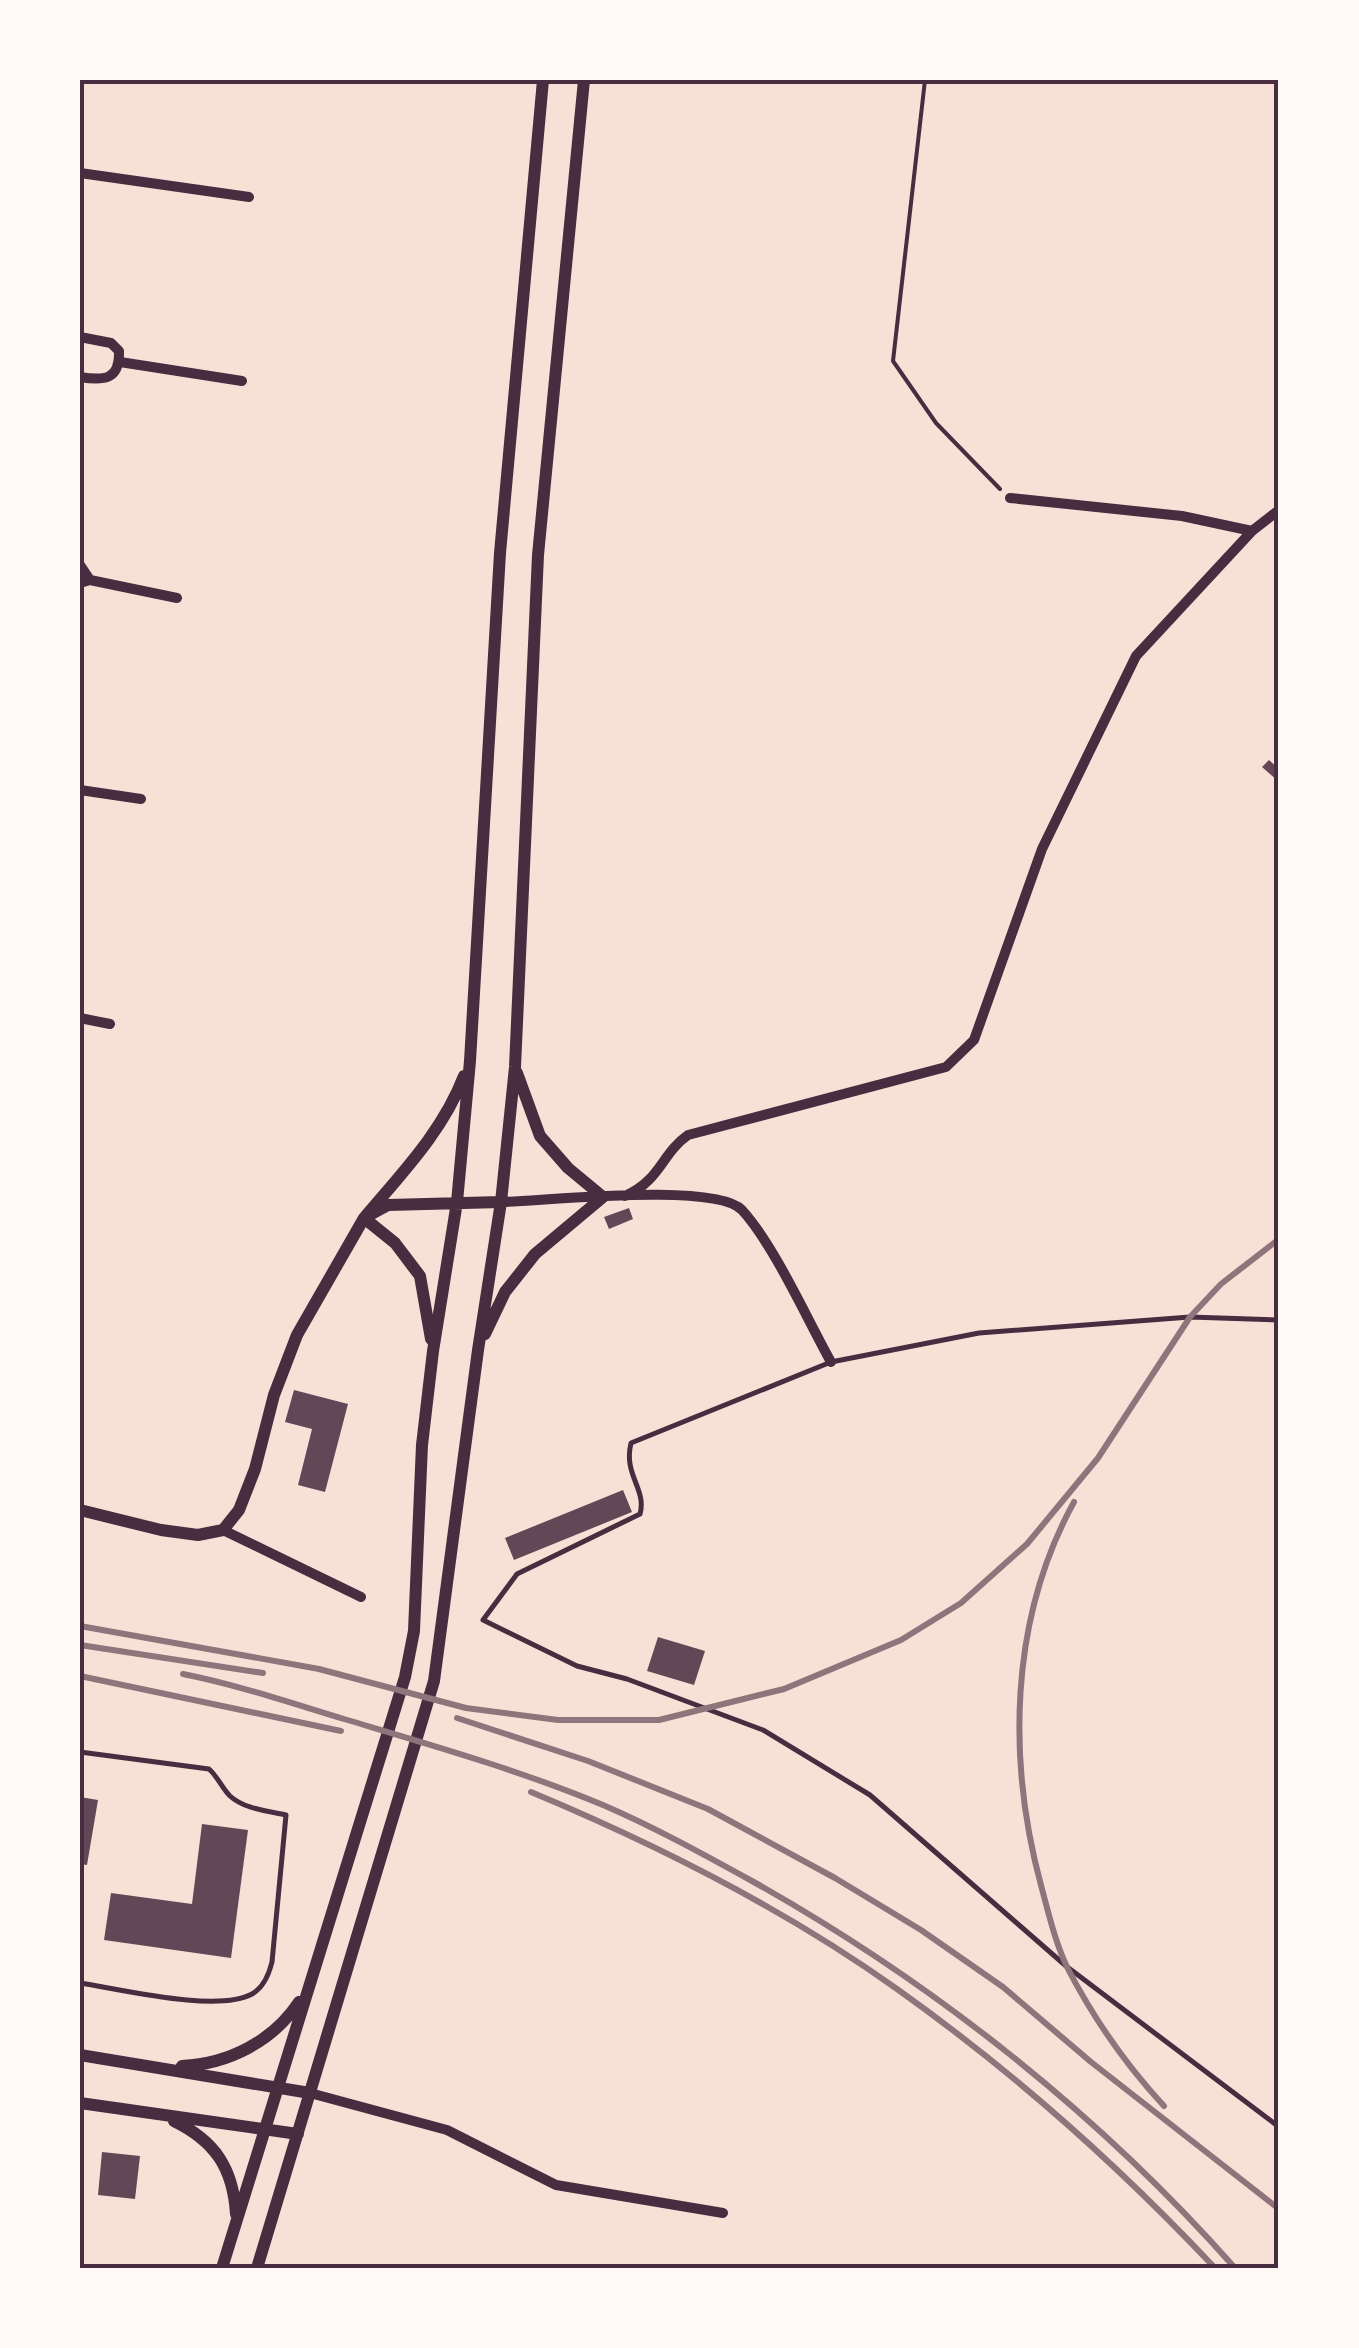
<svg xmlns="http://www.w3.org/2000/svg" width="1359" height="2348" font-family="Commissioner,sans-serif">
<style>
.building{fill:#644757}
.lines{fill:none;stroke-linecap:round;stroke-linejoin:round}
.path{stroke:#4a2c40;stroke-width:4}
.service{stroke:#4a2c40;stroke-width:5}
.minor{stroke:#4a2c40;stroke-width:10}
.tertiary{stroke:#4a2c40;stroke-width:12}
.rail{stroke:#8f747c;stroke-width:6}
.neatline{fill:none;stroke:#4a2c40;stroke-width:4}
</style>
<rect width="100%" height="100%" fill="#f7e1d7"/>
<path class="building" d="M1269,760L1279,769V782L1262,767Z
M629,1208L633,1219L609,1229L604,1217Z
M294,1390L348,1404L325,1492L298,1485L312,1429L285,1422Z
M623,1490L632,1512L514,1560L505,1538Z
M658,1637L705,1651L694,1685L647,1671Z
M80,1797L98,1800L87,1865L80,1864Z
M202,1824L248,1830L231,1958L104,1940L111,1893L192,1904Z
M102,2152L140,2156L135,2199L98,2195Z"/>
<g class="lines">
<path class="path" d="M925,80L893,361L936,423L1000,489"/>
<path class="service" d="M1279,1320L1190,1317L979,1333L831,1362L631,1443C623,1475 647,1489 640,1514L517,1574L483,1620L577,1666L627,1679L763,1730L870,1795L1066,1966L1279,2127
M80,1752L209,1769C218,1777 222,1788 230,1796C244,1809 268,1811 286,1815L272,1962C269,1974 263,1988 252,1994C217,2013 120,1989 80,1983"/>
<path class="minor" d="M80,173L249,197
M80,337L111,343L119,351C120,380 104,381 80,377
M120,362L242,381
M1010,498L1182,516L1252,531
M80,565L90,580
M80,583L90,580L177,598
M80,790L141,799
M80,1018L110,1024
M625,1196C661,1180 661,1154 688,1135L946,1067L974,1040L1042,849L1136,656L1252,531L1279,510
M501,1202C545,1201 715,1182 742,1210C774,1245 807,1319 831,1362
M223,1530L361,1597
M310,2093L447,2130L556,2185L723,2213"/>
<path class="tertiary" d="M485,1334L505,1292L535,1254L603,1197L568,1168L540,1136L517,1073
M431,1339L420,1276L395,1243L364,1218C402,1173 443,1131 464,1076
M80,1510L161,1530L198,1535L223,1530L239,1510L255,1469L274,1395L297,1335L364,1218L388,1205L501,1202
M80,2055L310,2093
M182,2066C229,2064 273,2041 299,2002
M80,2103L298,2134
M174,2121C215,2141 233,2168 236,2214
M222,2268L405,1677L414,1631L422,1445L433,1351L457,1202L470,1061L500,553L543,80
M257,2268L434,1681L478,1350L501,1202L515,1067L538,555L584,80"/>
<path class="rail" d="M1074,1502C1009,1620 1007,1762 1042,1889C1049,1915 1056,1945 1068,1969C1093,2017 1127,2066 1164,2106
M80,1626L319,1669L466,1708L558,1720H659L784,1689L901,1640L961,1603L1027,1544L1098,1458L1190,1317L1221,1284L1279,1239
M80,1645L263,1673
M183,1674C238,1685 291,1703 344,1719C431,1745 519,1770 603,1805C654,1827 703,1854 752,1881C932,1982 1098,2113 1235,2268
M80,1676L341,1731
M457,1718L588,1761L708,1809L835,1878L921,1930L1003,1987L1091,2062L1279,2209
M531,1792C658,1845 785,1909 897,1989C1011,2070 1119,2166 1215,2268"/>
</g>
<rect width="1359" height="2348" fill="none" stroke="#fffaf5" stroke-width="165"/>
<rect x="82" y="82" width="1194" height="2184" class="neatline"/>
</svg>
